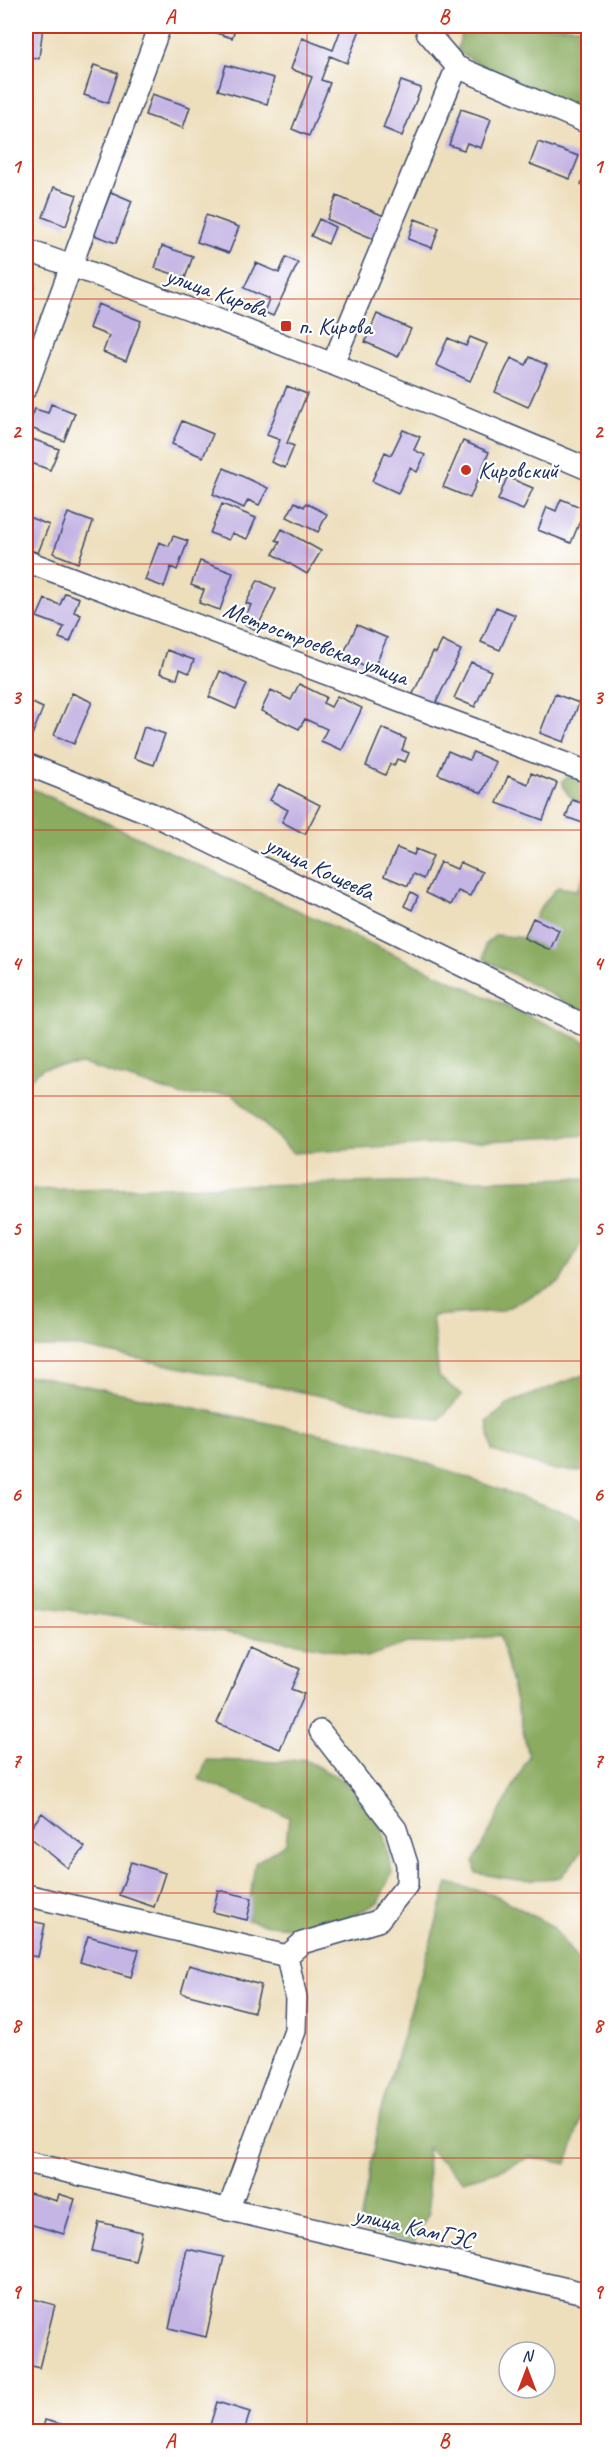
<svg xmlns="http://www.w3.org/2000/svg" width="614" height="2457" font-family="Caveat,sans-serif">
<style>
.forest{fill:#8aab60;stroke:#526d5f;stroke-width:1.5}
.building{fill:#c5b5e4}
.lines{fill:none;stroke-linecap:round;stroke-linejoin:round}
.street-casing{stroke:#3a496c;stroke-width:24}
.street{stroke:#fff;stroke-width:21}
.grid{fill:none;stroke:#c8321e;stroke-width:1.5;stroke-opacity:0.55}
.poi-dot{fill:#c8321e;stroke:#fff;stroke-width:2}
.labels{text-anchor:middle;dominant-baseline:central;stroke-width:4.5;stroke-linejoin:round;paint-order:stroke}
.street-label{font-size:24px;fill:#1b2f5e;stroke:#fff}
.poi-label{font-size:24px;fill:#1b2f5e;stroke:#fff;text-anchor:start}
.neatline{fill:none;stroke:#c8321e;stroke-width:2}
.grid-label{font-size:20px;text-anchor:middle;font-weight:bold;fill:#c8321e}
</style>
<rect width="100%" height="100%" fill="#fff"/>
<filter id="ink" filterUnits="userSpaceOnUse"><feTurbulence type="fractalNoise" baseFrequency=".0167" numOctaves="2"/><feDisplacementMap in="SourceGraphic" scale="12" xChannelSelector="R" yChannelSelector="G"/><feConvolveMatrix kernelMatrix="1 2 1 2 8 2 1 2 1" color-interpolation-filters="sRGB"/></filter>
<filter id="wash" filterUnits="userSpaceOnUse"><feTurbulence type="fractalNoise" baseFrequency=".008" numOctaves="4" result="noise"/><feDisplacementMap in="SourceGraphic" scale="24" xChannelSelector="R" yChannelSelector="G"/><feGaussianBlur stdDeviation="1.35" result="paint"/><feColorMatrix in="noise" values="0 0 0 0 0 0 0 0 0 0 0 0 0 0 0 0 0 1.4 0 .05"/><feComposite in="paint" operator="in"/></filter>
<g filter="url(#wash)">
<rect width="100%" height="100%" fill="#eddebc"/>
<path class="forest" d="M486,26L588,27V116L504,79L457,51L462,32Z
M571,775L588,781V805C573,800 566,797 562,781Z
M26,786L588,1043V1135L293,1153L232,1093L183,1096L83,1064L43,1068L26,1082Z
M588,867V1014L484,959L485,944L496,935L524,938C533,918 543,902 558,887L577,890Z
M575,1178L588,1180V1231L560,1282L501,1311L432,1316L439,1377L462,1395L439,1420L79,1347H26V1190Z
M588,1373V1471L554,1470L492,1451L487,1422L510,1403Z
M26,1376H38L375,1445L588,1521V1844L560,1878L517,1880L476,1873L474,1861L529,1756L500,1635L450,1644L408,1643L367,1657L298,1643L27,1604L26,1606Z
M303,1759L345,1781L382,1828L392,1872L378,1903L342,1921L311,1929L268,1925L247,1920L255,1863L286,1843L289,1817L199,1779L207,1760L280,1762Z
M448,1883L493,1894L552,1926L588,1974V2099L567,2164L530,2157L501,2170L463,2181L427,2148L429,2213L413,2243L359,2229L380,2113Z"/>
<g id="blocks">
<path class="building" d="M26,26L43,27L39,58L26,57Z
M194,26H236L232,38Z
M342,26L361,27L347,63L330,56L321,80L330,83L309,136L292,129L312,77L291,69L302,38L333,50Z
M94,65L118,73L108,103L84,95Z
M226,65L274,78L267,104L218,90Z
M401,81L421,88L402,136L383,128Z
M152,94L190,107L183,128L145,115Z
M461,109L491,119L481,148L467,143L464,150L449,145Z
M538,142L579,156L570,179L530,164Z
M588,169V188L581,184Z
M54,187L77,195L66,226L43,217Z
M111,192L132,201L116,243L94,235Z
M337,196L384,216L374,239L327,219Z
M206,215L239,227L229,253L197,242Z
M319,219L335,227L328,244L311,236Z
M415,219L439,228L432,248L408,239Z
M162,246L193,256L185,278L155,268Z
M286,257L298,263L273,316L264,312L269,299L244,288L256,263L279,273Z
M26,281L35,285L26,308Z
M98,304L141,321L126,361L103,352L109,336L89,328Z
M377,314L411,329L398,357L365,342Z
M470,337L487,344L470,381L436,365L448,338L466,346Z
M530,357L547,365L528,407L495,392L511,358L526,365Z
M287,386L307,394L287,443L294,446L285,468L271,462L280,440L267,435Z
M51,404L75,413L64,441L28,427L35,409L48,413Z
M182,421L213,434L203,457L172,444Z
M403,430L420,437L414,450L425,455L417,472L410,468L398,493L372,481L385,452L391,455Z
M27,437L59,449L50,470L26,461Z
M463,441L489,452L470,498L443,487Z
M224,468L268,488L259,505L248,500L244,508L213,494Z
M507,477L533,488L523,510L498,500Z
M561,499L585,509L571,543L538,530L547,507L556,511Z
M295,502L304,507L306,503L327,514L318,532L287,517Z
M222,504L256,518L247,539L232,533L229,540L210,533Z
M68,513L93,522L78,563L53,553Z
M26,516L49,525L38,553L26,548Z
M282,529L321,551L307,574L273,554L280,542L276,540Z
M173,536L188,541L177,570L171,567L164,587L145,580L159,542L169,546Z
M200,561L233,573L220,610L199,603L204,590L191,585Z
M258,580L276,589L256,630L242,623L251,605L246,603Z
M65,593L79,598L74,612L81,615L70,642L59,638L64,627L37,617L45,599L60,605Z
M496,607L515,615L500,650L481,642Z
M357,625L387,638L373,670L342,657Z
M442,641L461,650L434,707L412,696L433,652L436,653Z
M167,650L194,660L189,673L180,669L177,679L160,673Z
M471,662L491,671L475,707L454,698Z
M220,671L247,684L236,709L209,697Z
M299,684L326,697L323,703L331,707L337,696L362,708L342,750L321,741L327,729L305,719L299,729L261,711L271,690L291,700Z
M72,693L92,702L74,744L54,735Z
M555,694L579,703L564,742L540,733Z
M26,700L43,708L32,735L26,732Z
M144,727L165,734L154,765L134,758Z
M382,728L406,739L402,750L409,753L405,762L397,759L394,766L390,764L385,775L366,766Z
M448,751L469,760L473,752L496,762L482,793L438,774Z
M531,773L557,783L543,820L497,803L508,776L528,784Z
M279,784L320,805L305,834L282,822L288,810L270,800Z
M572,800L588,805V825L566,817Z
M397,848L414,855L416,849L433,856L423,879L413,874L408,886L384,876Z
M440,862L457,869L460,862L482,872L470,896L458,891L451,905L426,893Z
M411,892L418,896L412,910L404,906Z
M533,918L559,930L550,950L524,938Z
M250,1647L300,1669L291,1689L304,1694L280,1749L217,1723Z
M42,1813L85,1847L68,1868L26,1834Z
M131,1862L165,1873L154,1907L119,1895Z
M218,1890L252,1898L247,1920L213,1912Z
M26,1920L45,1924L38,1957L26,1955Z
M88,1936L139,1950L131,1977L80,1962Z
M189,1965L261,1985L254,2012L181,1993Z
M26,2192L57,2201L59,2194L75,2199L64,2234L26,2223Z
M99,2222L142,2232L135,2261L92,2251Z
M187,2249L224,2257L206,2337L169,2328Z
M26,2297L55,2305L39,2368L26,2364Z
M217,2402L250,2412L244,2432H208Z
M45,2420L87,2431L86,2432H42Z"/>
</g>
</g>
<g filter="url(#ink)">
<use href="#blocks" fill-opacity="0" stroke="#3a496c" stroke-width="1.5"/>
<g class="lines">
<defs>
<path id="street" d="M427,32L457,67L588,123
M26,250C216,316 403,390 588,469
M333,363L457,67
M26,388L160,26
M26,561L588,772
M26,764L152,814L588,1027
M26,1895L287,1956
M26,2162L588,2294
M228,2210L295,2031L296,1998L287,1956L302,1943L378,1921L407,1885V1864L396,1829L320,1731"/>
</defs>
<use href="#street" class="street-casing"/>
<use href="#street" class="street"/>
</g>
</g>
<path class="grid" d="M307,26V2432M26,299H588M26,564H588M26,830H588M26,1096H588M26,1361H588M26,1627H588M26,1893H588M26,2158H588"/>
<g class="poi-dot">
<rect x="280" y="320" width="12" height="12" rx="3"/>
<circle cx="466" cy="470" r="6"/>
</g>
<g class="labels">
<g class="street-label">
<text transform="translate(217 292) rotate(20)">улица Кирова</text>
<text transform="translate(316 643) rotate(21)">Метростроевская улица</text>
<text transform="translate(320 868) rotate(26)">улица Кощеева</text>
<text transform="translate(414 2227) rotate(13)">улица КамГЭС</text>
</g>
<g class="poi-label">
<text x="298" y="326">п. Кирова</text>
<text x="478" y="470">Кировский</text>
</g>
</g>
<rect width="614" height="2457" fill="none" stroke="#fff" stroke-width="66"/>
<g transform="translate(527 2370)"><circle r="28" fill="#ffffff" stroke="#a4acbf" stroke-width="1.5"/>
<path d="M0-4.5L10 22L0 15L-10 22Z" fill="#c8321e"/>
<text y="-9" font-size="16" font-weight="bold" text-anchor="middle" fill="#1b2f5e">N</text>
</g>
<rect x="33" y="33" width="548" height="2391" class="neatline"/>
<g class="grid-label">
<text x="170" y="23">A</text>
<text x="444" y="23">B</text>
<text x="16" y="173">1</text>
<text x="598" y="173">1</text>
<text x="16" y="438">2</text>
<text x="598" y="438">2</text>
<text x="16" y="704">3</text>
<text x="598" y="704">3</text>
<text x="16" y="970">4</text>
<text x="598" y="970">4</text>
<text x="16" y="1235">5</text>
<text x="598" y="1235">5</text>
<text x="16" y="1501">6</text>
<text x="598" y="1501">6</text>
<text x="16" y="1767">7</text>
<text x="598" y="1767">7</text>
<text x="16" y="2032">8</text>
<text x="598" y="2032">8</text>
<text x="16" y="2298">9</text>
<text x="598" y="2298">9</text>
<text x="170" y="2447">A</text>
<text x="444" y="2447">B</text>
</g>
</svg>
